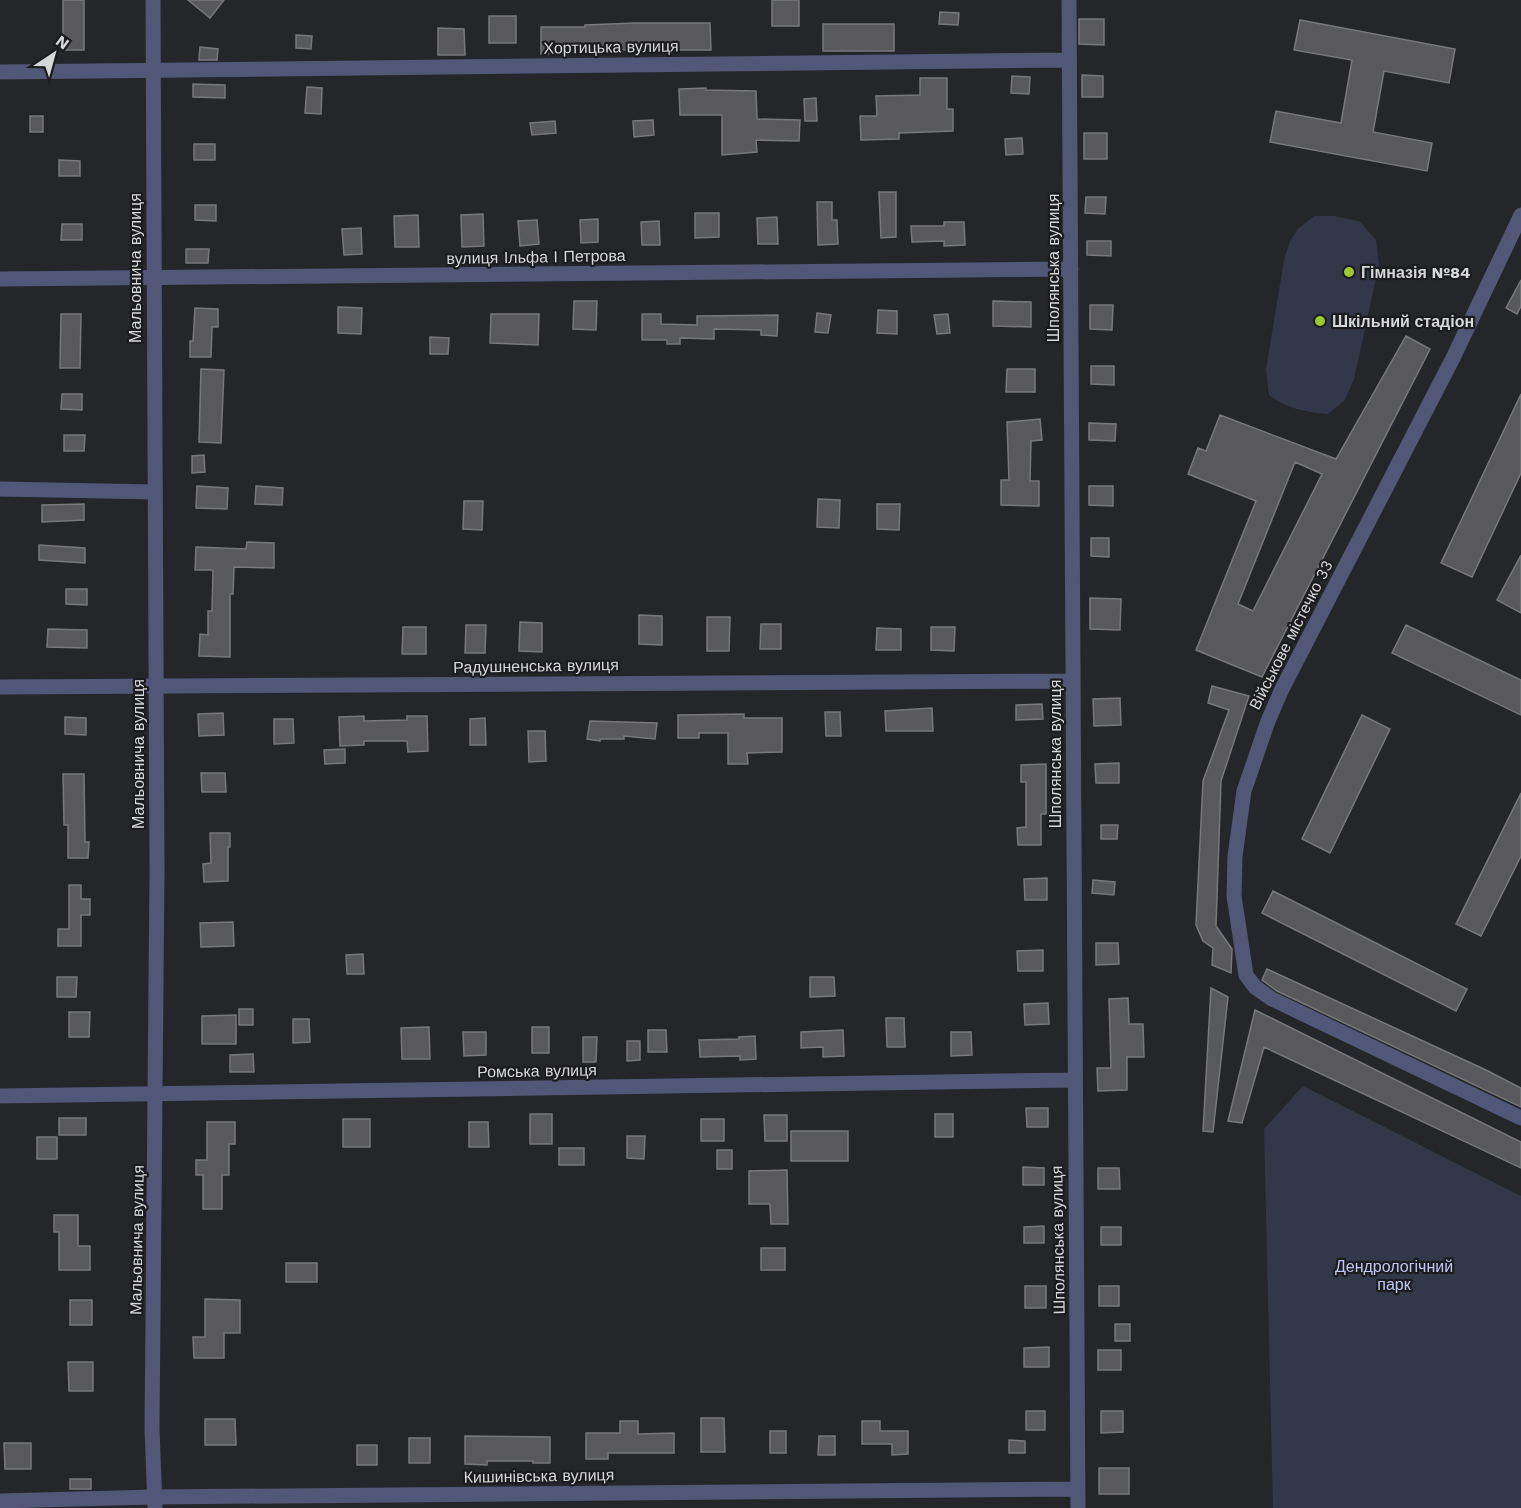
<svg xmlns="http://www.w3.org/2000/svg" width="1521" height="1508" font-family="'Work Sans',sans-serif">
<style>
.green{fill:#33374a}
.building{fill:#59595d;stroke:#77787c;stroke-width:1.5;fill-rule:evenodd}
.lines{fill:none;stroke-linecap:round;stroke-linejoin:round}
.minor{stroke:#515776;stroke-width:15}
.tertiary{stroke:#515776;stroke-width:15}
.poi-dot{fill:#9dca31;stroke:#1c1c1f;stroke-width:2}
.labels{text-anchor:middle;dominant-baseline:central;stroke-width:4.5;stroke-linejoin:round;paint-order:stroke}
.street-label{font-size:16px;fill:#d6d7d9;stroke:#1c1c1f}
.poi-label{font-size:16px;font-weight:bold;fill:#d6d7d9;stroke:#1c1c1f;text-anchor:start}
.park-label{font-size:16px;fill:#bdc7f6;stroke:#1c1c1f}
</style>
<rect width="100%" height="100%" fill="#252629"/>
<path class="green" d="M1314,216H1334L1359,221L1376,240L1379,265L1354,379L1345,400L1328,414C1306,412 1287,409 1269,395L1266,369L1284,260L1290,241L1298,229Z
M1303,1086L1521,1196V1508H1273L1264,1129Z"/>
<path class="building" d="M63,0H84V50H63Z
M188,0H224L210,18Z
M772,0H799V26H772Z
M940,12L959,13L958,25L939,24Z
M489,16H516V43H489Z
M1079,19H1104V45L1079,44Z
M1300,20L1455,49L1449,83L1384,71L1373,132L1432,143L1427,171L1270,142L1276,111L1341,123L1352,60L1294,50Z
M635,23H710L711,50H612L541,54V27H585V25Z
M823,24H894V51H823Z
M438,28L464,29L465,55H438Z
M296,35L312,36L311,49L296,48Z
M200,47L218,49L217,60H199Z
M1082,75L1103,76V97H1082Z
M1012,76L1030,77L1029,94L1011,93Z
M920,78H947V109H953V131L899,133V139L861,140L860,116H877L876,96L920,95Z
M193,84L225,85V98L193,97Z
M307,87L322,88L321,114L305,113Z
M706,88V90L756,91L757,119L800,120L799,141L756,140L757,152L722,155V115H680L679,89Z
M816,98L817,121H805L804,99Z
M30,116H43V132H30Z
M653,120L654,135L634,137L633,121Z
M555,121L556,133L532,135L530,123Z
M1084,133H1107V159H1084Z
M1022,138L1023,154L1006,155L1005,139Z
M194,144H215V160H194Z
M59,160L80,161V176H59Z
M879,192H896V237L881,238Z
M1086,197H1106L1105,214L1085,213Z
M817,202H832V220H837L838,244L818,245Z
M195,205H216V221L195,220Z
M695,213H719V237L695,238Z
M483,214L484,246L462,247L461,215Z
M418,215L419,247H395L394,216Z
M777,217L778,244H758L757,218Z
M598,219V242L581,243L580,220Z
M537,220L539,244L520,246L518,221Z
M659,221L660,245H642L641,222Z
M944,222H964L965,245L944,246V241L912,242L911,226H944Z
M62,224H82V240H61Z
M361,228L362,254L344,255L342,229Z
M1087,241H1111V256L1087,255Z
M186,249H209L208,263H186Z
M1521,280V306L1517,314L1506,308Z
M574,301H597L596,330L573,329Z
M993,301L1031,302V327L993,326Z
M1090,305H1113L1112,330L1090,329Z
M338,307L362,308L361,334L338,333Z
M195,308L218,309V327H212L211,357H190V341H193Z
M878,310L897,311V334L877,333Z
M817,313L831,315L828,333L815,332Z
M61,314H81L80,368H60Z
M491,314H539L538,345L490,343Z
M642,314H661V324L697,325V316L778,315L777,336L761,335V330L714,329V339L680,338V344H667V340H642Z
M948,314L950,333L937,334L934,315Z
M1406,336L1430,349L1262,677L1196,650L1256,501L1188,474L1198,448L1206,451L1220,415L1336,459ZM1295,462L1322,474L1253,611L1238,604Z
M430,337L449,338L448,354H430Z
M1091,366H1114V385L1091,384Z
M201,369L224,370L221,443L199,442Z
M1007,369H1035V392H1006Z
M62,394H82V410L61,409Z
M1521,394V473L1472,577L1441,563Z
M1040,419L1042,440L1031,441L1030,481H1039V506L1001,505V480H1009L1007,422Z
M1089,423L1116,424L1115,441L1089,440Z
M64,435H85L84,451H64Z
M204,455L205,472L192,473V456Z
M197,486L228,488L227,509L196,508Z
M256,486L283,488L282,505L255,504Z
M1089,486H1113V506L1089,505Z
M818,499L840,500L839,528L817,527Z
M464,501H483L482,530L463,529Z
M84,504V520L42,522V505Z
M877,504H900L899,530L877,529Z
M1091,538H1109V557L1091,556Z
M247,542L274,543V568L234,567L233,594H230V657L199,656L200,634L208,635V611H212L213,570H195L196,547L246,549Z
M39,545L85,548V563L39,560Z
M1521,555V613L1497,600Z
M66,589H87V605L66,604Z
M1090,598L1121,599L1120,630L1090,629Z
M639,615L662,616V645L639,644Z
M707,617H730L729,651H707Z
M520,622L542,623V652L519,651Z
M761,624H781V649H760Z
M466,625H486L485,653H465Z
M1406,625L1521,680V715L1392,653Z
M403,627H426V654H402Z
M931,627H955L954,651L931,650Z
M877,628L901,629V650H876Z
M48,629L87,630V648L47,647Z
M1212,686L1249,696L1221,781L1216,926L1232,949L1231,973L1212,965L1213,948L1203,941L1196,925L1203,781L1229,710L1208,703Z
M1120,698L1121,725L1094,726L1093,699Z
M1042,704L1043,719L1016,720V705Z
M932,708L933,731H886L885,711Z
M825,712H840L841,736H826Z
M223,713L224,735L199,736L198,714Z
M744,714V718H782V752L747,753L748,764H728V733H699V738H678V715Z
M1362,715L1390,729L1330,853L1302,839Z
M364,716V721L407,720V716H427L428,751L408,752L407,741H364V745L340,746L339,717Z
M65,717L86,718V735L65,734Z
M485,718L486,745H470V719Z
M274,719H293L294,743L274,744Z
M590,721L657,723L655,739L624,736V739H600V741L587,739Z
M528,731H545L546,761L529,762Z
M345,749V763L325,764L324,750Z
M1119,763V783H1096L1095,764Z
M1046,764V814H1041V845H1018L1017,828L1026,827V782H1021V765Z
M201,773H225L226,792H202Z
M63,774H84L85,842H89L88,858H68V825H64Z
M1521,793V856L1481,936L1456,924Z
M1101,825H1118L1117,839H1101Z
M210,833H230V847H228V881L204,882L203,864L211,863Z
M1047,878V900H1025L1024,879Z
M1093,880L1115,882L1114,895L1092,893Z
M69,885H81V899H90V915H81V946H58V929H69Z
M1273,891L1467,989L1456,1011L1262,913Z
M233,922L234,946L201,947L200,923Z
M1096,943H1118L1119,964L1096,965Z
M1043,950V971H1018L1017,951Z
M363,954L364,974H347L346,955Z
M1267,969L1486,1070L1521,1088V1107L1277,991L1262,980Z
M57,977H77L76,997H57Z
M810,977H834L835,996L810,997Z
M1211,988L1228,997L1213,1132L1203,1131Z
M1128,998L1129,1024H1143L1144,1057H1127V1090L1098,1091L1097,1068H1111L1109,999Z
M1048,1003L1049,1024L1025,1025L1024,1004Z
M239,1009H253V1025H239Z
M1255,1010L1521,1142V1168L1264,1047L1242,1123L1228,1121Z
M69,1012H90L89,1037H69Z
M236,1015V1044H202V1016Z
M886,1018H904L905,1047H887Z
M293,1019H309L310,1042L293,1043Z
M429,1027L430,1059H402L401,1028Z
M532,1027H549V1053H532Z
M648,1030H666L667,1052H648Z
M843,1030L844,1056L823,1057V1047L801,1048V1032Z
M463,1032H486V1055L464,1056Z
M951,1032H971L972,1055L951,1056Z
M755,1036L756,1059L740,1060V1056L700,1057L699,1040L739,1039V1037Z
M583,1037H597L596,1062H583Z
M627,1041H640V1060L627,1061Z
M253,1054L254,1072H230V1055Z
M1026,1108H1048V1127H1027Z
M530,1114H552V1144H530Z
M935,1114H953V1137H935Z
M764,1115H787V1141H765Z
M59,1118H86V1135H59Z
M343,1119H370V1147H343Z
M701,1119H724V1141H701Z
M207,1122H235V1144H229V1175H222V1209H203V1175H196V1160H207Z
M469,1122H488L489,1147H469Z
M791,1131H848V1161H791Z
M627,1136H645L644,1159L627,1158Z
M37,1137H57V1159H37Z
M559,1148H584V1165H559Z
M717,1150H732V1169H717Z
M1023,1167L1044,1168V1185H1023Z
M1098,1168H1119L1120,1189H1098Z
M787,1170L788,1224H771L770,1204H749V1171Z
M54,1215H78V1246H90V1270H59V1232H54Z
M1044,1226V1243H1024V1227Z
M1101,1227H1121V1245H1101Z
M761,1248H785V1270H761Z
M286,1263H317V1282H286Z
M1025,1286H1046V1308H1025Z
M1099,1286H1119V1306H1099Z
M205,1299L240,1300V1333H224V1358H194L193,1337H205Z
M70,1300H92V1325H70Z
M1115,1324H1130V1341H1115Z
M1049,1347V1367H1024V1348Z
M1098,1350H1121V1370H1098Z
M68,1362H93V1391H69Z
M1026,1411H1045V1430H1026Z
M1101,1411H1123V1432L1101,1433Z
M701,1418H724L725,1452H701Z
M205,1419H235L236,1445H205Z
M620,1421H638V1434L674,1433V1453H608V1459H586V1433H620Z
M862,1421H880V1431H908V1454L892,1455V1444H862Z
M770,1431H786V1453H770Z
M465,1436L550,1437V1463H533V1461H487V1465L465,1464Z
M819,1436H835V1455H818Z
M409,1438H430V1463H409Z
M1009,1440L1025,1441V1453H1009Z
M4,1443H31V1469H5Z
M357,1445H377V1465H357Z
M1099,1468H1129V1494H1099Z
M70,1479H91V1489H70Z"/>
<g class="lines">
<path class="minor" d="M1069,0L1078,1508
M0,72L1069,60
M1521,215L1453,358L1282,689L1268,721L1244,791L1235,856L1234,896L1246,975L1255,987L1272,999L1521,1118
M0,279L1071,269
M0,489L155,492
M0,687L1072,681
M0,1096L1074,1080
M0,1501L154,1497L1078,1489"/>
<path class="tertiary" d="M153,0L157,872L152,1428L155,1508"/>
</g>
<g class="poi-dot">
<circle cx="1349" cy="272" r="6"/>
<circle cx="1320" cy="321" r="6"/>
</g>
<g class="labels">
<g class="street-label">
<text transform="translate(611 47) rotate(-1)">Хортицька вулиця</text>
<text transform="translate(536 257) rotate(-1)">вулиця Ільфа І Петрова</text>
<text transform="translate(135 268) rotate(-90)">Мальовнича вулиця</text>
<text transform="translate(1053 268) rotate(-90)">Шполянська вулиця</text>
<text transform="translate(1291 635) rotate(-63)">Військове містечко 33</text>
<text transform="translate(536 666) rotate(-1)">Радушненська вулиця</text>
<text transform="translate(138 754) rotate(-90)">Мальовнича вулиця</text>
<text transform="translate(1055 754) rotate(-90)">Шполянська вулиця</text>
<text transform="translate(537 1071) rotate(-1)">Ромська вулиця</text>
<text transform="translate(137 1240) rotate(-89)">Мальовнича вулиця</text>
<text transform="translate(1058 1240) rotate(-91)">Шполянська вулиця</text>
<text transform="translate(539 1476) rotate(-1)">Кишинівська вулиця</text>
</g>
<g class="poi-label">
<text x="1361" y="272">Гімназія №84</text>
<text x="1332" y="321">Шкільний стадіон</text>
</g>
<g class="park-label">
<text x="1394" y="1266">Дендрологічний<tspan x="1394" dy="18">парк</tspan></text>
</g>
</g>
<g transform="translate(54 54) rotate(36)" stroke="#1c1c1f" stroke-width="4.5" paint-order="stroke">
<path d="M0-4.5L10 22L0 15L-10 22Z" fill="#d6d7d9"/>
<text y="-9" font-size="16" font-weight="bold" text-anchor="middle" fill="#d6d7d9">N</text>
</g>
</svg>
